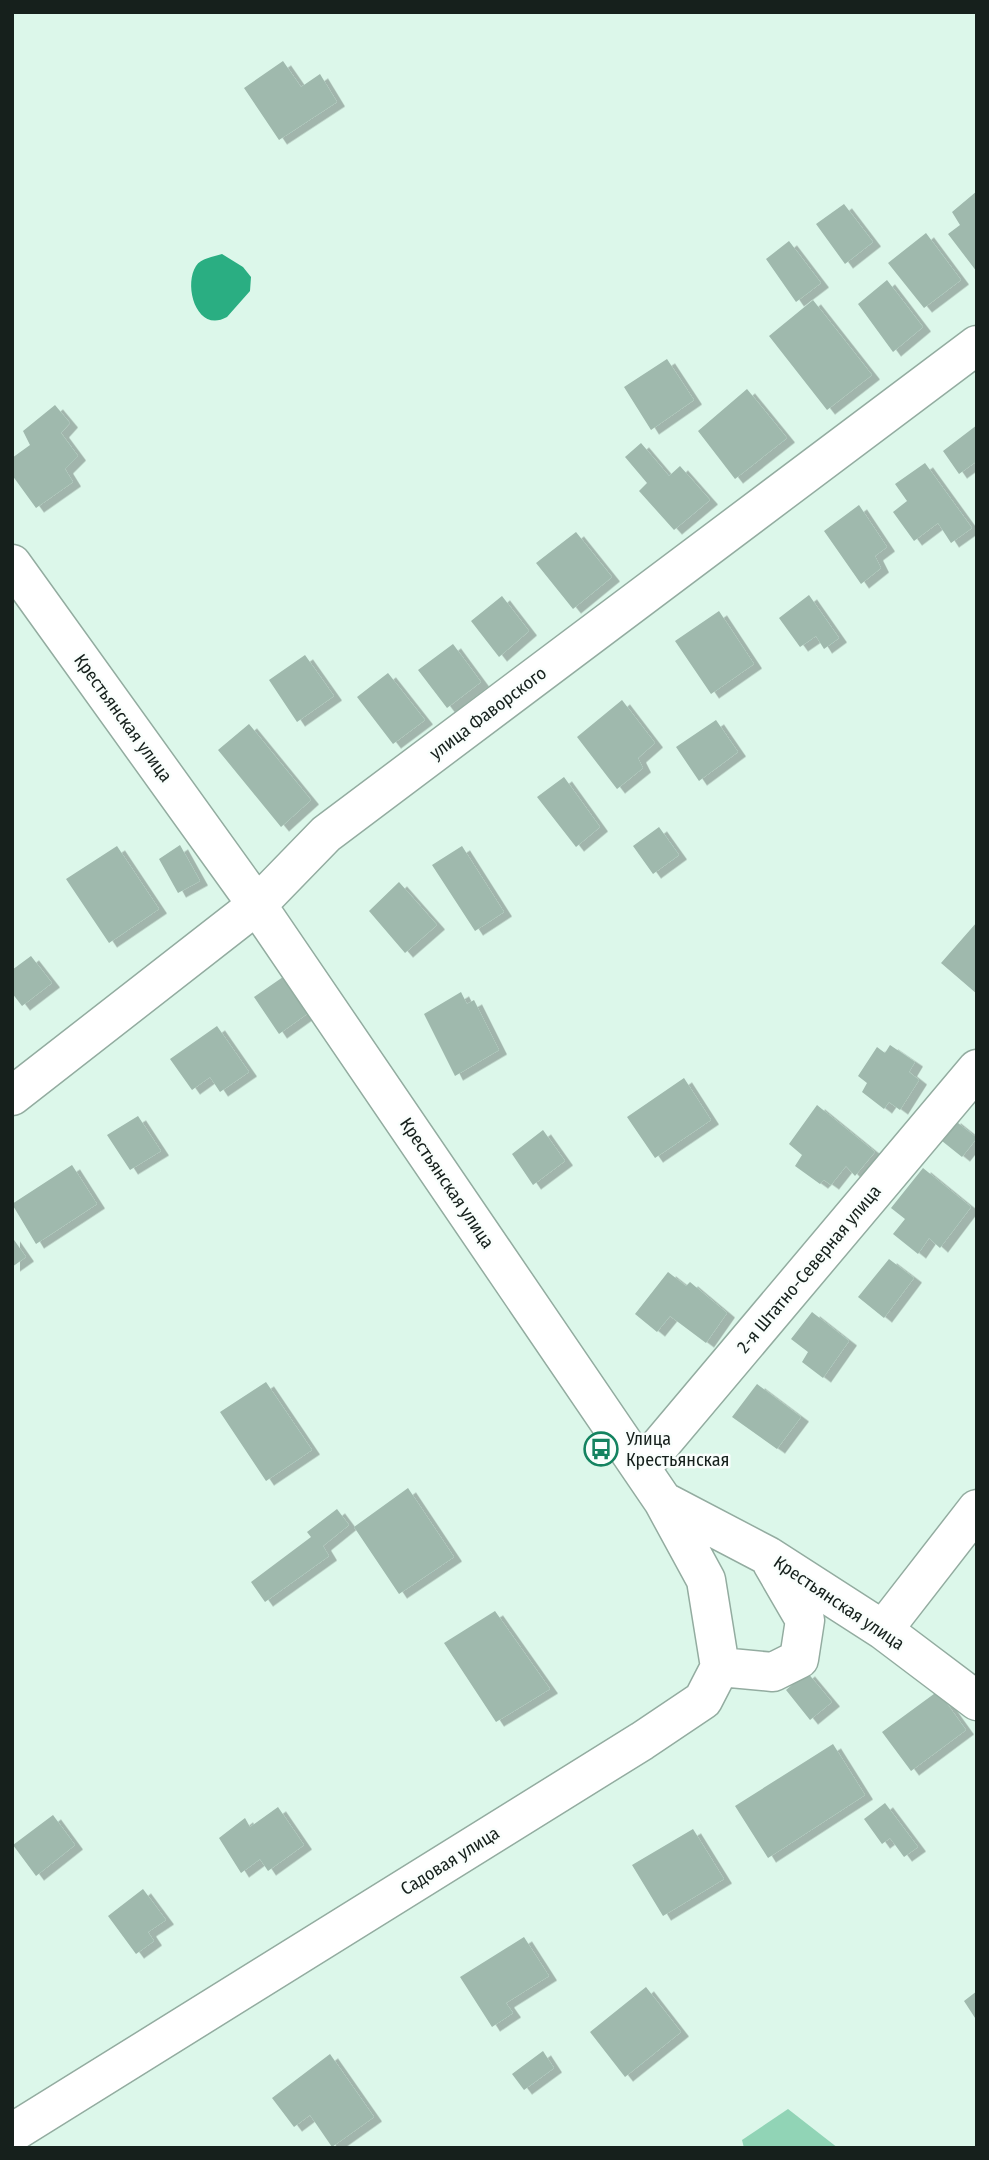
<svg xmlns="http://www.w3.org/2000/svg" width="989" height="2160" font-family="'Fira Sans Condensed',sans-serif">
<style>
.green{fill:#91d4b6}
.water{fill:#2aae82}
.building{fill:#9fb9ad;filter:url(#shadow)}
.lines{fill:none;stroke-linecap:round;stroke-linejoin:round}
.minor-casing{stroke:#93aca0;stroke-width:41}
.minor{stroke:#fff;stroke-width:38}
.labels{text-anchor:middle;dominant-baseline:central;stroke-width:5;stroke-linejoin:round;paint-order:stroke}
.street-label{font-size:18px;fill:#16201c;stroke:#f9fefc}
.poi-label{font-size:18px;fill:#16201c;stroke:#f9fefc;text-anchor:start}
</style>
<defs>
<filter id="shadow"><feDropShadow dx="8" dy="4.5" stdDeviation="0" flood-color="#0004"/></filter>
</defs>
<rect width="100%" height="100%" fill="#dcf7ea"/>
<path class="green" d="M788,2109L838,2148H744L742,2140Z"/>
<path class="water" d="M222,254L243,267L251,277L250,291L227,317C197,334 183,286 196,266C201,258 213,257 222,254Z"/>
<path class="building" d="M283,61L301,87L320,74L337,102L279,140L244,88Z
M977,191V272L948,234L960,225L952,212Z
M844,204L873,242L845,264L816,224Z
M926,233L961,280L924,308L888,263Z
M789,241L821,283L796,302L766,259Z
M887,280L923,327L893,352L858,304Z
M813,300L872,375L827,410L769,336Z
M667,359L694,400L651,430L624,387Z
M747,389L787,438L735,479L698,431Z
M55,405L70,423L61,433L78,456L65,469L73,482L36,508L12,475V458L30,445L23,431Z
M977,425V461L959,474L943,451Z
M641,443L669,476L680,466L710,500L674,530L639,491L647,483L625,457Z
M925,463L972,528L951,543L938,523L914,541L893,512L907,501L895,484Z
M859,505L887,547L875,556L881,568L861,584L824,531Z
M576,532L612,577L573,609L536,563Z
M809,595L839,638L824,649L816,636L800,647L779,618Z
M502,596L529,631L499,657L471,621Z
M719,611L754,664L711,694L675,641Z
M453,644L481,682L447,708L418,670Z
M305,655L334,696L297,722L269,680Z
M388,673L425,720L393,744L357,697Z
M622,700L655,743L638,758L643,768L617,789L577,737Z
M716,720L738,752L699,781L676,747Z
M249,724L311,800L281,827L218,750Z
M564,777L600,827L576,847L537,797Z
M659,827L679,855L653,874L633,846Z
M180,845L200,881L178,893L159,859Z
M117,846L159,909L109,943L66,879Z
M462,846L504,912L475,931L432,865Z
M399,882L437,925L405,953L369,911Z
M977,922V994L941,963Z
M31,956L52,983L22,1006L12,993V970Z
M296,968L321,1004L279,1034L254,997Z
M461,992L467,1004L474,1000L499,1050L455,1076L424,1014Z
M217,1026L249,1072L220,1092L210,1077L192,1090L170,1059Z
M890,1045L915,1062L909,1072L919,1080L900,1110L889,1102L884,1109L862,1092L867,1083L858,1076L877,1047L885,1053Z
M684,1078L711,1120L655,1158L627,1117Z
M817,1105L875,1152L855,1176L846,1166L831,1185L824,1180L820,1184L795,1166L802,1155L789,1144Z
M138,1116L161,1151L130,1170L107,1135Z
M953,1119L977,1138L962,1157L937,1137Z
M543,1130L565,1161L533,1185L512,1154Z
M72,1165L97,1204L36,1244L12,1204Z
M923,1168L971,1207L940,1248L929,1238L918,1254L893,1234L905,1219L891,1208Z
M12,1237L26,1257L12,1267Z
M889,1259L914,1278L884,1318L858,1297Z
M668,1272L686,1286L690,1282L727,1313L706,1343L670,1316L657,1332L635,1314Z
M812,1312L849,1341L823,1378L802,1362L808,1352L791,1339Z
M266,1382L312,1450L266,1481L220,1412Z
M757,1384L801,1417L777,1449L732,1417Z
M408,1488L454,1557L399,1594L354,1527Z
M337,1509L349,1525L323,1546L329,1556L265,1602L251,1582L311,1537L307,1532Z
M495,1611L550,1689L496,1722L444,1643Z
M807,1672L832,1702L810,1720L786,1690Z
M938,1691L966,1730L911,1771L882,1732Z
M833,1744L865,1795L768,1858L735,1806Z
M885,1803L918,1847L904,1857L890,1838L882,1844L864,1819Z
M278,1807L304,1845L268,1871L260,1859L241,1873L219,1838L245,1818L250,1827Z
M53,1815L75,1845L36,1876L13,1845Z
M693,1829L724,1879L663,1916L632,1865Z
M143,1889L166,1920L148,1932L154,1941L136,1954L108,1916Z
M524,1937L549,1976L506,2003L513,2013L492,2027L460,1977Z
M646,1987L681,2032L625,2077L590,2032Z
M977,1991V2021L964,2001Z
M543,2051L554,2068L524,2090L512,2074Z
M330,2054L374,2117L332,2147L310,2115L294,2127L272,2098Z"/>
<g class="lines">
<defs>
<path id="minor" d="M12,564L257,905L663,1501L706,1580L720,1667L703,1700L642,1741L12,2133
M12,1096L257,905L326,834L977,345
M641,1468L977,1069
M663,1501L768,1556L883,1630L977,1701
M883,1630L977,1509
M720,1667L773,1672L799,1659L805,1620L772,1563"/>
</defs>
<use href="#minor" class="minor-casing"/>
<use href="#minor" class="minor"/>
</g>
<defs>
<symbol id="bus-ring" viewBox="-11 -11 22 22"><circle r="9.5" fill="#f9fefc" stroke="#148360" stroke-width="1.5"/><path d="M-5-6H5V4H4V6H2V4H-2V6H-4V4H-5ZM-3.5-4V0h7V-4ZM-3.5 1.2v1.5H-2V1.2ZM2 1.2v1.5H3.5V1.2Z" fill="#148360"/></symbol>
</defs>
<g fill-rule="evenodd">
<use href="#bus-ring" x="582" y="1430" width="38" height="38"/>
</g>
<g class="labels">
<g class="street-label">
<text transform="translate(488 713) rotate(-37)">улица Фаворского</text>
<text transform="translate(123 718) rotate(54)">Крестьянская улица</text>
<text transform="translate(447 1183) rotate(56)">Крестьянская улица</text>
<text transform="translate(809 1269) rotate(-50)">2-я Штатно-Северная улица</text>
<text transform="translate(839 1603) rotate(34)">Крестьянская улица</text>
<text transform="translate(450 1861) rotate(-32)">Садовая улица</text>
</g>
<g class="poi-label">
<text x="626" y="1439">Улица<tspan x="626" dy="21">Крестьянская</tspan></text>
</g>
</g>
<rect width="989" height="2160" fill="none" stroke="#16201c" stroke-width="28"/>
</svg>
